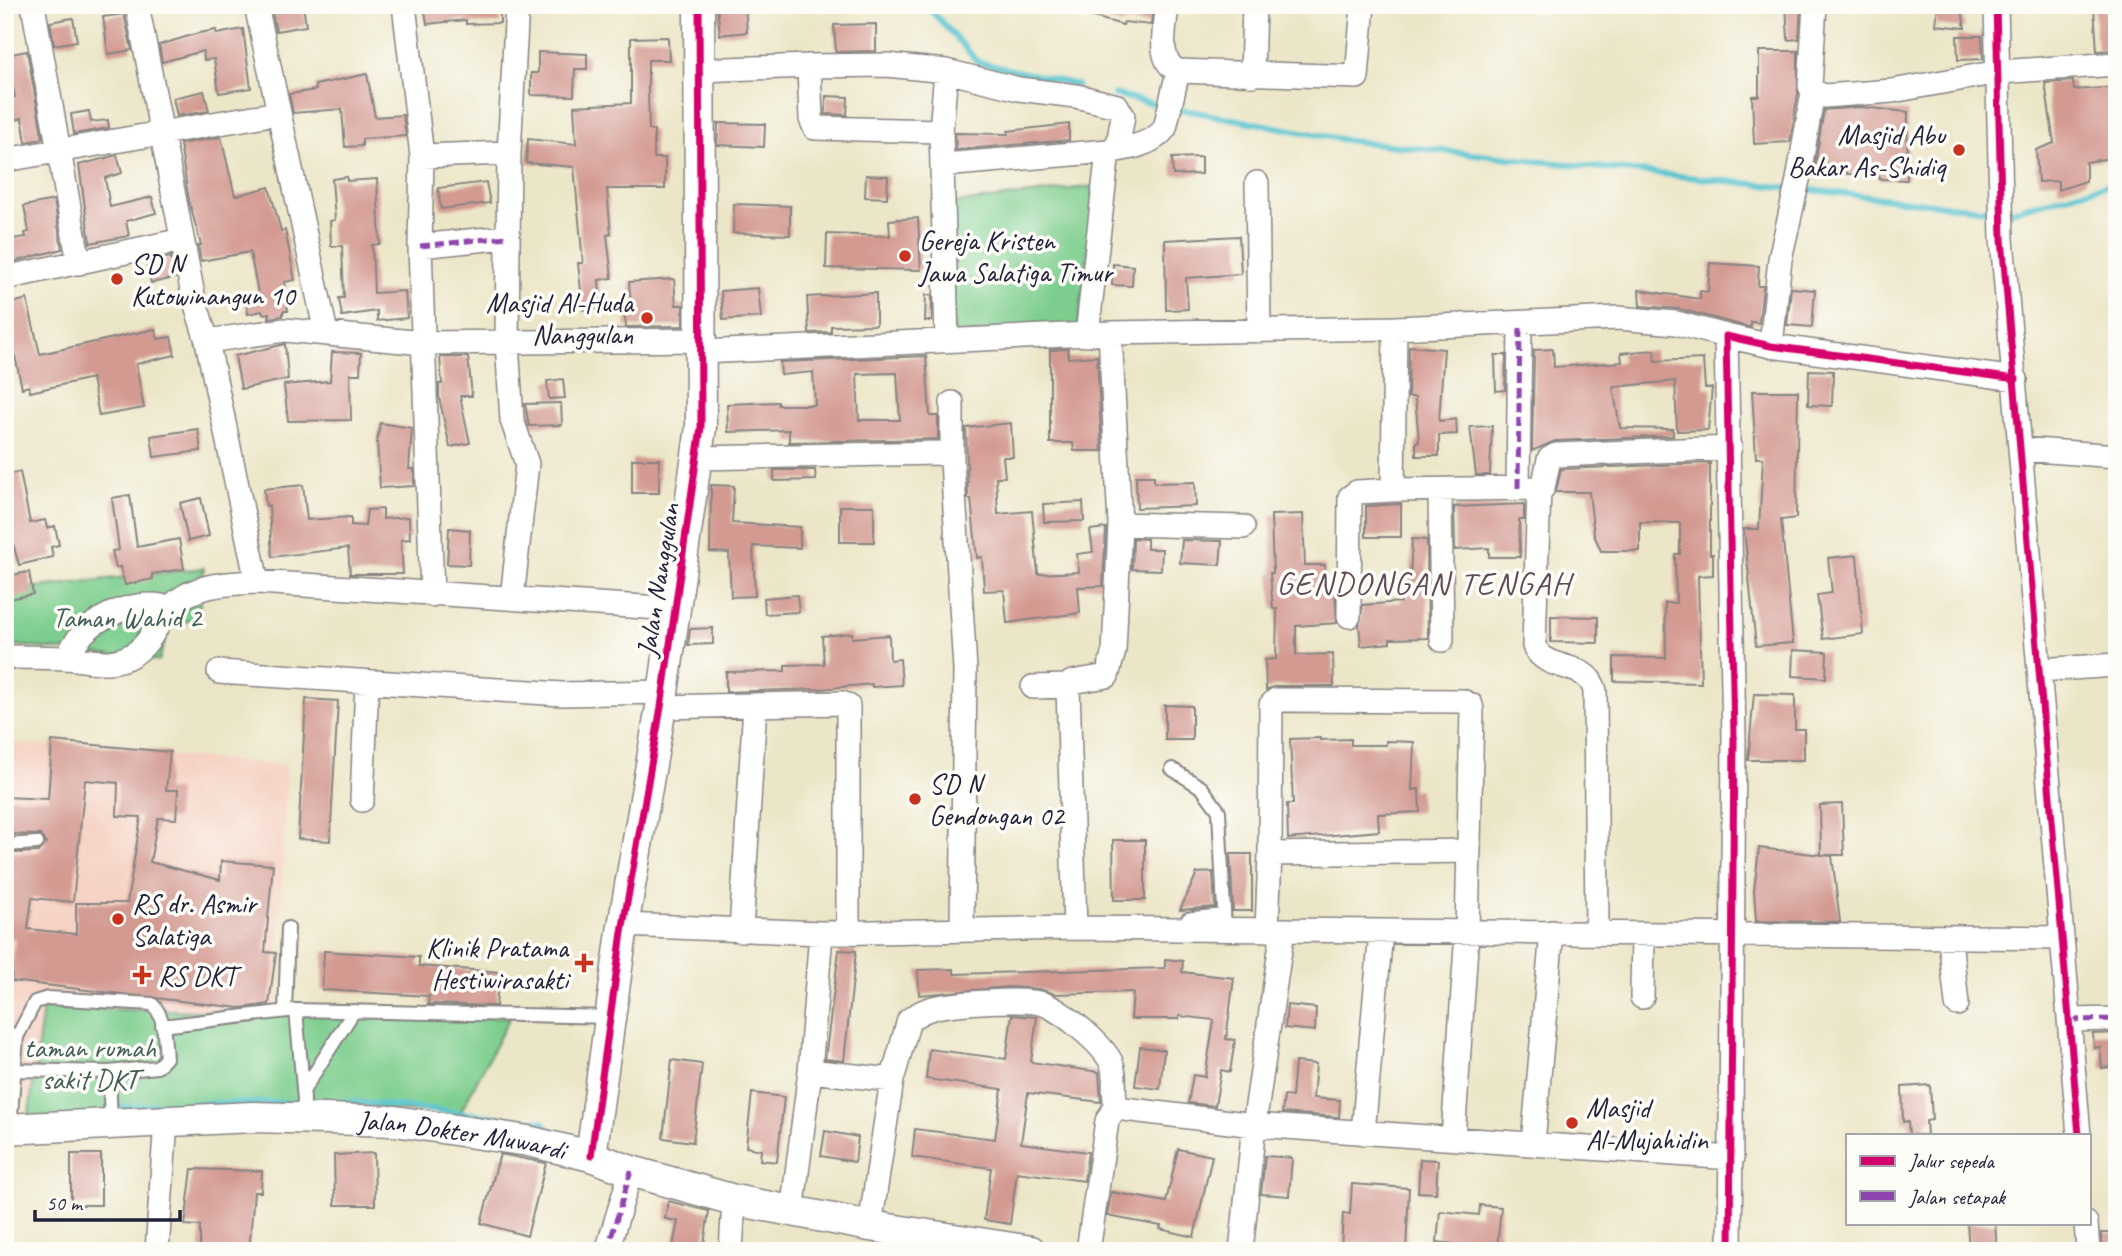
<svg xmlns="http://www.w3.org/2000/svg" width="2122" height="1256" font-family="Caveat,sans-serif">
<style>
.built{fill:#f5d2c3}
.green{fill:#7dce8e;stroke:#507864;stroke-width:2}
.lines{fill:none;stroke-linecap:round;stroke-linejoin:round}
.stream{stroke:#55c2ce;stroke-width:6}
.building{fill:#d39a92;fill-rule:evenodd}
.service-casing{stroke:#878482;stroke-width:16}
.minor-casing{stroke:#878482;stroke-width:26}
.tertiary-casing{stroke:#878482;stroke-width:33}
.service{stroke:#fff;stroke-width:12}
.minor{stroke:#fff;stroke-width:23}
.tertiary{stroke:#fff;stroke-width:30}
.quiet{stroke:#8e44ad;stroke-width:5;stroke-dasharray:10 5;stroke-linecap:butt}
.cycleway-casing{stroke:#fdfcf7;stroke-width:11}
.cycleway{stroke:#d6006c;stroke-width:7}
.poi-dot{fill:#c8321e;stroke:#fdfcf7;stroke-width:2.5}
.labels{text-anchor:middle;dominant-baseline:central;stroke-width:7;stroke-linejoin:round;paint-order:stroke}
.poi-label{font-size:28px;fill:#22223b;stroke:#fdfcf7;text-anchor:start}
.street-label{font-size:28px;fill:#22223b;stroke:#fdfcf7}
.park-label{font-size:28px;fill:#425e58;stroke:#fdfcf7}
.quarter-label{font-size:32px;letter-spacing:2px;fill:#604c59;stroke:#fdfcf7}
</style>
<rect width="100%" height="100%" fill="#fdfcf7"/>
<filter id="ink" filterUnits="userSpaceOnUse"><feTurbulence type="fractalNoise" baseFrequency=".0143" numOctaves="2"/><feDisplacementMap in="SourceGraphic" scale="14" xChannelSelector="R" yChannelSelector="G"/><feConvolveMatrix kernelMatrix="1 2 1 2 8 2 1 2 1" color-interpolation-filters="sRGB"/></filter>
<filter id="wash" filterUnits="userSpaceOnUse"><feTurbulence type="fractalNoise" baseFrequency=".00686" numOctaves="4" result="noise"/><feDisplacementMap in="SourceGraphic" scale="28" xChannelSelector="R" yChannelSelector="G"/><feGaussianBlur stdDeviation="1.57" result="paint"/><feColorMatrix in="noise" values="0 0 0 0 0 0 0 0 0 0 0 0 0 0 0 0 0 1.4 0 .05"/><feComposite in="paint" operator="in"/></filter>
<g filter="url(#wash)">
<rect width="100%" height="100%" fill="#ece6c8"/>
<path class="built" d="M5,742L287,765L273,1084L221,1099H5Z"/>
<path class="green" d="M1096,186L1078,329L954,334L949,204Z
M204,568L198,619L169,625L159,661L5,644V591Z
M43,1008L510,1017L460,1113L304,1108L28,1121Z"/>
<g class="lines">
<path class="stream" d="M926,5L978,62L1077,85
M1114,94L1153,104
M1174,108L1351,141L1792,188
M1802,189L1997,211
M2008,212L2117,182
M120,1108L167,1104L355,1102L543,1122L554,1136"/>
</g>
<g id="blocks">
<path class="building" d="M303,5L306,26L276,31L271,8Z
M424,5H500V23L466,24V20L427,24Z
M717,5H745L747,32L720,35Z
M1068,5L1153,7L1151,25L1124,22L1123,25L1068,10Z
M1786,5H1801L1799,39L1788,40Z
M1938,5H1961L1965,28L1936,25Z
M2117,6V50L2097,51L2094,7Z
M124,14L132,50L108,54L103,17Z
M73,18L77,41L54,45L50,22Z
M876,24V51L836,52L834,25Z
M243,29L251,88L219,93L214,59L204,60L203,51L162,62L159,45L199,33L216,30L217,34Z
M1957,36H1982L1983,59L1958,60Z
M668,37L669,60H648V91L649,130H654V158H665V189H607L611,234L607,235L612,278L599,280L601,309L583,310L578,263H583L574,167L526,163L528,139L576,144L574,106L631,103V38Z
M27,51L43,139L26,142L22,118L16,120L10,98L15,97L6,55Z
M1759,51H1798V94L1790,142L1754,144L1752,96H1759Z
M538,52L587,54V69H575L574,96L531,95V73H538Z
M367,74L375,117L403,115L406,136L362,139V146L345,147L342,109L293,113L289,94L316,90L315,85Z
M2073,81L2074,90L2117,87V157L2086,162V181L2058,190V181L2038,182L2036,150L2054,143L2045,83Z
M204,91L209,111L177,116L173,98Z
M826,96L848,97L847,115L825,114Z
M1860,107L1908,112L1907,180L1879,179V174H1847L1846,166L1815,164L1824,110Z
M89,111L91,122L108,120L109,128L74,134L71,114Z
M718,123L765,124L764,147L717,145Z
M1069,124V140L956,150L955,133L1008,134V131Z
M221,137L235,196L269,187L281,231L285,230L295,280L284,282L288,311H283V316L269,318V313L263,314L262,311L248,314L245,295L258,293L250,252L201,261L198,246L201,245L189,201L180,144Z
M117,155L122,173L105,178L110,207L152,197L156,213L126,221L129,236L90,243L79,165Z
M1201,157V174L1173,175L1172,158Z
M866,175L888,176L887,198L865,197Z
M347,177V181L377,179L380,244L372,245L374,293L405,291L407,318L377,321V311L342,316L339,298H344L342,246H331L330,221L335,220L332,179Z
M486,182L490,203L441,209L438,188Z
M54,200L62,249L5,264V240L26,237L25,233L29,232L24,206Z
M734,204L790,206V235L733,233Z
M918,218L921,270L826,268L827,234L890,236L889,220Z
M1239,236L1241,274L1186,278L1188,309L1166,310L1165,240Z
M171,257L175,278L151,283L146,262Z
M1710,263L1759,266L1758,286H1763L1759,323L1751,322V327H1748L1679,309L1640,306L1639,290L1700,299V291L1708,292Z
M1113,264L1133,266L1132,286L1112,285Z
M674,279L676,305H683V326L626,327L624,307H631L629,282Z
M758,288L761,317L723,320L721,291Z
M1791,288L1815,290L1812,327L1787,325Z
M876,293V325L831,326V332L809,333L807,297Z
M926,295H932V321H925Z
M27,299L40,354L155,329L158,339L171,337L175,355L136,364L144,408L99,416L92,378L30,392L29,386L22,388L15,356L5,358V333L9,332L5,305Z
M285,344L288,379L241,389L235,356Z
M1409,346L1444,349L1439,421L1456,419L1457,434L1439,435V456H1416V442H1419L1415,397H1408Z
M1068,349V358L1097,356L1102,451H1074L1073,443H1050V350Z
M1553,349L1554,367L1622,362L1621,353L1654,350L1655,361L1703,359L1705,388H1712L1708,430L1677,431L1675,381L1613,387L1620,428L1673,429V436L1555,441L1532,451L1534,350Z
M332,352L361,353L360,374H350L351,420L288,421L284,385L330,381Z
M1495,355H1506L1505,390L1496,391Z
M926,356L930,416H938V439L789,442V430L728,432L727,404L778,402V405H815L813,372L781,375L780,362ZM897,373L900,420H859L857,374Z
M440,357H468L472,396H460L470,443L450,447L439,397V384H442Z
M1809,370L1833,371L1832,406L1808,405Z
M563,379L565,398L549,399L547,381Z
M1752,391H1798L1796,518L1781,520L1793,643L1756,646L1744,529H1759L1763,458H1756Z
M561,403L562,425L529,426L525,404Z
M380,423L412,428L409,469H414V486L380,488L377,442Z
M1011,423L1013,457H1003L1005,477H996L998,514L1032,511L1038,574L1079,572L1077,554L1093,552L1090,530L1106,528L1103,586L1078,587L1080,613L1007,623L1004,590L984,591L982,557L977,558L971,499H968L966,428Z
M1492,426L1490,475H1476L1470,427Z
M198,429L201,451L154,457L151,436Z
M632,459H659V493H632Z
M1710,463V554H1713V575L1698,576L1701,683L1614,681V657L1666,658L1665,603H1676L1675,554H1680V523L1640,522V551H1601L1594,535L1589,492H1556L1561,469Z
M774,470H815L816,480L774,481Z
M20,472L30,523L45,520L47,528L55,526L59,545L51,547L53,557L19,565L5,515V475Z
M1136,476H1154V483L1195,482L1196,506L1137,508Z
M303,485L307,520L351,517V525L365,526L367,510L383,509V519L409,517L410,539L401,540L403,574H350L348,548L272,557L269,505L266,506L264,489Z
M711,485L734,486L732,523L800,527V548L753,546L755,596L731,597L729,553L710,552Z
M130,495L137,547L179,539L184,569L152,574L153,579L125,585L120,567L116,568L112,551L119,550L112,498Z
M201,498L209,536L188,541L180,503Z
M1083,502L1084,521L1044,522L1043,504Z
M1401,504V537H1366V506Z
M1524,504V520H1519L1520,557H1489V548L1455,550L1454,507Z
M840,506H874V542H840Z
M1303,514L1305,565H1325V592L1335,591L1337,623L1296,626V655L1333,654L1334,686H1276L1266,690L1265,660L1276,659L1277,609H1273L1270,573H1273L1271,515Z
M449,528L470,530L469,565L447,564Z
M1133,538L1147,539V549H1162L1161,570L1132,569Z
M1412,539L1427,540L1428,638L1390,639V643L1361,646L1359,625L1363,605L1401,602V597H1409Z
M1182,540L1222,541L1220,565L1180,563Z
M1857,555L1863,634L1823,639L1817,595L1832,593L1828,558Z
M29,572L33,594L5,600V576Z
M797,595L799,612L765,614L764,598Z
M1551,616L1598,617V643L1551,642Z
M713,628V644L688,645L690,629Z
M852,633V638L889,635L890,660L900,659L902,685L872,687V684L821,689L726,692V672L785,671V665L824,664L822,636Z
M1793,650L1827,652L1826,678L1792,676Z
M1754,694L1795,695V729H1804V760H1748Z
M306,699L338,701L330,841L298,839Z
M1165,705L1192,706V740H1165Z
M1320,738V740L1351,739V745H1386V741L1414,742L1412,790L1419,789L1420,812L1378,814L1379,831L1288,839L1287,804H1293L1290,739Z
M52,741L170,752L166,790H178L176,819L158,818L150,862L220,880L221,861L273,865L265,952L276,953L269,1004L240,1008L11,981L15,938L5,936V898L11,853L38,852L46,843L40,835L5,834V797L48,799ZM85,780L118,783L117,816L141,817L127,903H76V934L28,929L32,898L73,902Z
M1842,804L1844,855H1821L1820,805Z
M1113,840H1145V900H1114Z
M1759,848L1832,856L1840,922L1756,921L1754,891Z
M1230,854H1252V911H1233Z
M1213,872L1215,907L1180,910L1197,873Z
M839,950L856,951L844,1061L825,1059Z
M324,951L419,957V966L499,972L496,1006L428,1004L429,996L322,990Z
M1165,959L1183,961L1182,972L1234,978L1226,1039L1235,1040L1230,1072L1221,1070L1215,1106L1188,1103L1193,1075L1205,1077L1214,1020L1179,1016V1019H1131L1133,992L1055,994L1039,989L1008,987L919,995L918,970L954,969V974L1165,968Z
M1287,1005L1316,1008L1315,1031L1285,1028Z
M1012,1015L1037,1017L1031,1062L1099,1072L1101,1102L1028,1093L1021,1143L1088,1152L1084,1181L1017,1172L1010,1224L984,1220L991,1168L912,1157L915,1129L995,1139L1002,1089L926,1079L929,1049L1006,1059Z
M2117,1033V1066L2102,1068L2100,1047L2094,1048L2093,1034Z
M1140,1047L1164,1050L1160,1089L1135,1086Z
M672,1060L702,1064L693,1142L663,1138Z
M1295,1062L1316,1064L1313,1098L1340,1100L1339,1117L1282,1113L1284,1096L1292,1097Z
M1930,1085L1932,1120L1926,1121L1927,1135H1909L1908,1121L1903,1122L1902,1087Z
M752,1093L784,1097L777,1162L760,1160L761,1150L746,1147Z
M825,1131L858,1137L855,1162L821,1156Z
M1178,1149L1212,1156L1194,1237L1160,1229L1161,1226L1107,1216L1111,1192L1166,1202Z
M374,1153L375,1205H335L334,1155Z
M71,1154H101V1205H71Z
M500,1154L546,1163L527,1236L481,1223Z
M1265,1156L1292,1158L1289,1196L1261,1194Z
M1420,1159L1438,1160L1436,1193L1418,1192Z
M192,1169L262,1171L261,1192H254L249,1251H200V1226L185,1225Z
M1352,1184L1409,1188L1406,1251H1341L1343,1213L1350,1214Z
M668,1201L709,1211L703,1251H672L678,1221L665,1219Z
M1480,1205L1501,1207L1497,1249L1437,1242L1440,1211L1479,1215Z
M1967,1223H1995L1997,1250L1969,1251Z
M2101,1233H2117V1251H2102Z"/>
</g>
</g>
<g filter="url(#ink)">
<use href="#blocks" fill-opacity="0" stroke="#878482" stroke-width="2"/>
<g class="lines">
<defs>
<path id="service" d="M1172,769L1202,788L1219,811L1225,930
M5,845L37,843
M1184,930L1188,919L1193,918L1224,915
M296,1010L304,1099L303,1118
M285,1011L288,928
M162,1026L296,1010L612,1017
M5,1031L17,1037L35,1002L48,998L152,1004C166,1016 164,1041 166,1058L157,1067L109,1072L14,1070
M109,1072L111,1123
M303,1091L354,1011
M10,1128L17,1037"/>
<path id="minor" d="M33,5L79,263
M137,5L193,295L207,341L257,582
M256,5L326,333
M404,5L422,156L509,153
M1167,5C1166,26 1155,60 1178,71L1357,77L1363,5
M1996,5L2002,239L2079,1135
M809,66L887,65L946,71
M700,70L809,66L811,119L815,128L941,131L947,340
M1252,75L1254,5
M1813,92L1825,96L1892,91L1999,72L2117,64
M941,131L946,71L1019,89L1076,96L1117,106L1123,116L1117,150
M422,156L420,246L432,595
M5,160L277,113
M943,165L1108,151
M1257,183L1259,331
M420,246L507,237
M5,278L182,240
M1395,328L1393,490L1543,488L1549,459L1556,455L1730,448
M1087,335L1108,151C1127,149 1153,145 1165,128L1178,71
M207,341L285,330L424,343L702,340
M1771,346L1780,259L1798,180L1813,92L1810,86L1815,5
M702,352L1110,333L1395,328L1618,318L1676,323L1726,336
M2020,449L2117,456
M697,458L938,453L946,455L952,461L965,669L962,930
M952,461V403
M1518,488L1520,324
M1539,488L1534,646C1547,674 1587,659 1595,691L1597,932
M1440,490L1442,640
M1120,524L1243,527
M512,598L527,464L512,420L507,343L509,153L517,5
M1349,616L1350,497L1357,492L1393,490
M5,657C25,657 45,657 64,658C88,659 110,668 132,655C146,647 154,632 162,618C184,584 221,584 257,582L676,609
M68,658C78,622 134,596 169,608
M2039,670L2117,665
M219,672L562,694L662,692
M1068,686L1072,682L1107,676L1114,651L1120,524L1110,333
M1033,687L1068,686L1075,928
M661,707L842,703L848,706V933
M362,800L367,682
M623,925L821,933L1075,928L1283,930L1254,1125L1241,1251
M1267,929L1270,854
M1283,930L2061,938
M741,931L755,705
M1950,939L1957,1004
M1642,997L1643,935
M2070,1020L2117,1019
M810,1071L892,1080
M1363,1133L1381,932
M1453,1138L1467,932L1472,710L1471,705L1462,701L1284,700H1276L1271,705L1270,854L1469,851
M1533,1143L1552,932
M792,1212L810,1071L821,933
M2086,1223L2088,1251
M870,1226L892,1080L909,1020C916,1015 924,1010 933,1008C953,1003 1029,997 1046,1005C1065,1013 1102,1044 1111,1062C1117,1075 1112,1091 1116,1105L1124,1109L1254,1125L1732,1158
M157,1251L166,1120
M607,1251L631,1171
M731,1251L734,1200
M1088,1251L1107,1121L1116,1105
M1730,1251L1734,738L1726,336L1771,346L2016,379"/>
<g id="tertiary">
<path id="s1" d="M5,1129L253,1117L395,1121L528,1141L591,1156L631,1171L734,1200L870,1226L1031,1251"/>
<path d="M591,1156L622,932L661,707L701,427L699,5"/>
</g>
</defs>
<use href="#service" class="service-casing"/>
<use href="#minor" class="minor-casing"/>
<use href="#tertiary" class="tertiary-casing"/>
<use href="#service" class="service"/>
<use href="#minor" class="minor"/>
<use href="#tertiary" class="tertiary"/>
<path class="quiet" d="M420,246L507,237
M1518,488L1520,324
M2070,1020L2117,1019
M607,1251L631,1171"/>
<defs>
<path id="cycleway" d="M1996,5L2002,239L2079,1135
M591,1156L622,932L661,707L701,427L699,5
M1730,1251L1734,738L1726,336L1771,346L2016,379"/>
</defs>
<use href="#cycleway" class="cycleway-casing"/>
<use href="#cycleway" class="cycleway"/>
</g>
</g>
<g class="poi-dot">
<circle cx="1959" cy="150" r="7"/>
<circle cx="905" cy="256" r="7"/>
<circle cx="117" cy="279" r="7"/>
<circle cx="647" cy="318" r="7"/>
<circle cx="915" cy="799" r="7"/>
<circle cx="118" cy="919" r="7"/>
<path d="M580.5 952.5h7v7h7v7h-7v7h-7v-7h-7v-7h7z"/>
<path d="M138.5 964.5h7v7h7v7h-7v7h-7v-7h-7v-7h7z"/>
<circle cx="1572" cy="1123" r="7"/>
</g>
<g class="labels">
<g class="poi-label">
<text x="1945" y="134" text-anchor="end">Masjid Abu<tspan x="1945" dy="32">Bakar As-Shidiq</tspan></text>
<text x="919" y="240">Gereja Kristen<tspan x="919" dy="32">Jawa Salatiga Timur</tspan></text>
<text x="131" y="263">SD N<tspan x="131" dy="32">Kutowinangun 10</tspan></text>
<text x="633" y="302" text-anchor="end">Masjid Al-Huda<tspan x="633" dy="32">Nanggulan</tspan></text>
<text x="929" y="783">SD N<tspan x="929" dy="32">Gendongan 02</tspan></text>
<text x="132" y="903">RS dr. Asmir<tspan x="132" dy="32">Salatiga</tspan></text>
<text x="568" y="947" text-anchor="end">Klinik Pratama<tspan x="568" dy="32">Hestiwirasakti</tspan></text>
<text x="158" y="975">RS DKT</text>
<text x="1586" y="1107">Masjid<tspan x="1586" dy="32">Al-Mujahidin</tspan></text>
</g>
<g class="street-label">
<text transform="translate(658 580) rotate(-81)">Jalan Nanggulan</text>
<text stroke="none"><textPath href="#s1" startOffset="458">Jalan Dokter Muwardi</textPath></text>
</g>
<g class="park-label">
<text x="127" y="617">Taman Wahid 2</text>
<text x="90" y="1047">taman rumah<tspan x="90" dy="32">sakit DKT</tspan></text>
</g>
<g class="quarter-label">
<text x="1424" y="583">GENDONGAN TENGAH</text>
</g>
</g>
<rect width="2122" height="1256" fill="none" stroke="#fdfcf7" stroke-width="28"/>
<rect x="1846" y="1134" width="245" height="91" fill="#fdfcf7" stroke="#a5a5ac" stroke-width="2"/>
<rect x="1860" y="1156" width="35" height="10" fill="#d6006c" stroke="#a5a5ac" stroke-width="2"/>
<text x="1909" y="1168" font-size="21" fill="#22223b">Jalur sepeda</text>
<rect x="1860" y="1191" width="35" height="10" fill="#8e44ad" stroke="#a5a5ac" stroke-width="2"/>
<text x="1909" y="1204" font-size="21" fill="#22223b">Jalan setapak</text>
<path d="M35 1210v10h145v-10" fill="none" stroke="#22223b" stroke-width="3.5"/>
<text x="46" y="1210" font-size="21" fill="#22223b" stroke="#fdfcf7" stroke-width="5" paint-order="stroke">50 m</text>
</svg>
